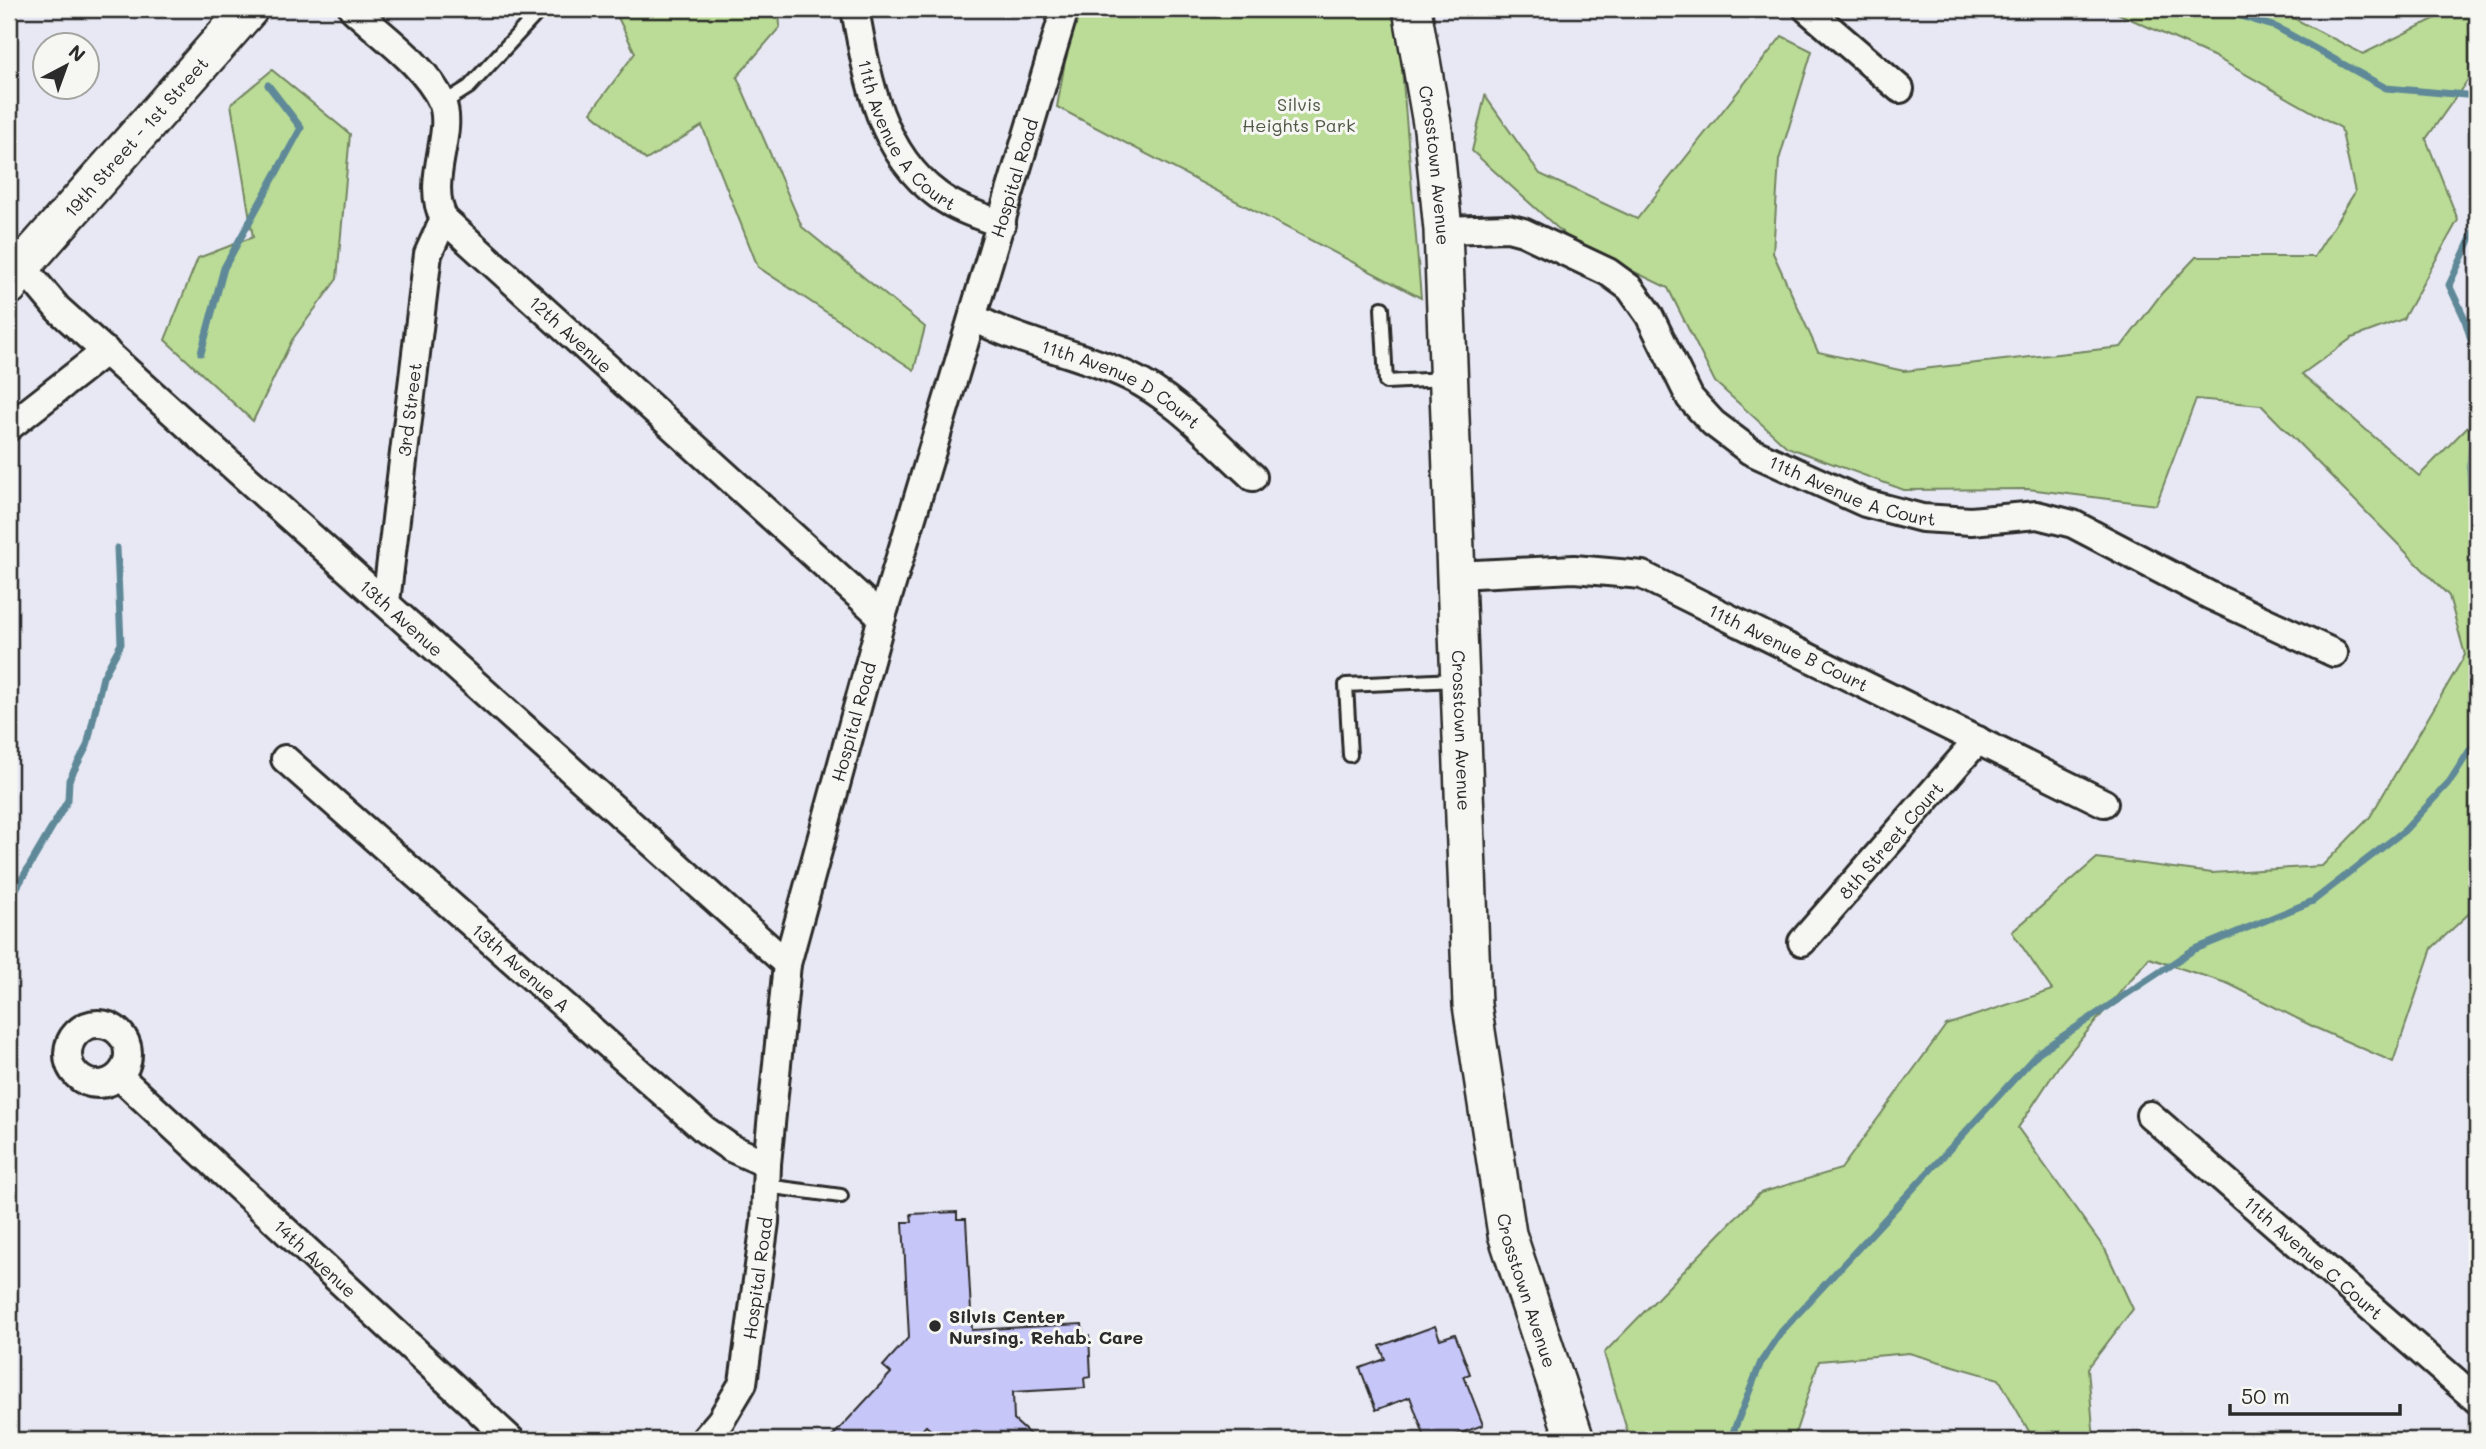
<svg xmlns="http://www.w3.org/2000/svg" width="2486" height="1449" font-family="Mali,sans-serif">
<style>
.green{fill:#badc96;stroke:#728460;stroke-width:2}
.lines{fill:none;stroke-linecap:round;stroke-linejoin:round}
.stream{stroke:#5e8998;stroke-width:7}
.building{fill:#c7c6f8;stroke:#2b2b2b;stroke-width:2}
.lane-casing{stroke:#2b2b2b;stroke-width:18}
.street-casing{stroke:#2b2b2b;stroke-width:32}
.secondary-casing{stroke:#2b2b2b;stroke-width:42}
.lane{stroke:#f6f6f2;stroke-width:12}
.street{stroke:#f6f6f2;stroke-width:26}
.secondary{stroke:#f6f6f2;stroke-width:37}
.poi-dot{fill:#2b2b2b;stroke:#f6f6f2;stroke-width:2.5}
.labels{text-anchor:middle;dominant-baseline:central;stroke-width:6;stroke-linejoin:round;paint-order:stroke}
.park-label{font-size:18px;fill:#4f5746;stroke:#f6f6f2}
.street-label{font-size:18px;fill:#2b2b2b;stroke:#f6f6f2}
.poi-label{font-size:18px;font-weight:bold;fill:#2b2b2b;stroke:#f6f6f2;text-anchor:start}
</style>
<rect width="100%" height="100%" fill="#e8e8f4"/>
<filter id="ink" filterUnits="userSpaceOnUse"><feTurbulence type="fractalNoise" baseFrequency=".0143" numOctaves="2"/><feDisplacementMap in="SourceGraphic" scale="14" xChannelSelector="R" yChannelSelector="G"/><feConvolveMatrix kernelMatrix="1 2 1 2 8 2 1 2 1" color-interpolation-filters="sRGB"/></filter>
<g filter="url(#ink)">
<path class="green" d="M614,9H779L780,27L737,77L802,227L925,327L914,370L758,267L702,126L646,160L591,112L635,53Z
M1074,9H1397L1421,298L1057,107Z
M2108,9H2276L2363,54L2454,9H2477V67L2426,139L2458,220L2403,319L2352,338L2302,374L2419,476L2477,417V906L2432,948L2393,1062L2316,1028L2229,984L2149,958L2060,1064L2018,1128L2106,1251L2133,1309L2088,1368L2094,1440H2034L1999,1379L1909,1353L1819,1361L1793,1440H1630L1604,1353L1760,1193L1841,1169L1946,1025L2052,990L2012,932L2097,858L2212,873L2322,866L2370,817L2465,655L2449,596L2261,405L2196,399L2156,505L2028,489L1904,490L1787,447L1715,382L1668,288L1573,242L1472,151L1485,96L1540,174L1637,219L1782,36L1812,51L1779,160L1773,253L1818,352L1904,371L2121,347L2162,293L2196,257H2314L2355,192L2341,128L2213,56Z
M272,70L350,134L337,279L292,340L253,421L165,340L198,258L253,237L231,104Z"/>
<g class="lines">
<path class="stream" d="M2218,9L2276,27L2386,88L2477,96
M2477,225L2449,285L2464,317L2477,359
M201,353L224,268L301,128L268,85
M2477,385L2470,468L2477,591
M9,901L68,800L69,780L87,746L103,677L121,644L117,548
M1730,1440L1761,1362L1782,1331L2039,1052L2193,950L2313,901L2405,830L2450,781L2477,739"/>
</g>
<path class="building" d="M957,1212V1219H966L972,1330L1082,1324L1083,1336H1089L1091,1377L1084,1378L1085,1388L1013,1392L1014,1420L1036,1440H942L926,1426L913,1440H829L891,1373L883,1366L909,1337L903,1222H912L911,1214Z
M1435,1326L1440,1339L1455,1334L1470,1374L1464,1376L1483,1425L1443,1440H1426L1410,1397L1376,1410L1360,1368L1385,1359L1380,1346Z"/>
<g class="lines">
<defs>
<path id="lane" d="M442,104L469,87L541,9
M1382,308L1386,382L1445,379
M1350,755L1346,685L1456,680
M766,1186L841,1196"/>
<g id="street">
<path id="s1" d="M353,9C382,36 425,65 442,102C455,134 424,181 444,219L882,617"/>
<path id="s2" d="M855,9C867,75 879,152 938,195C957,209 980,216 1002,224"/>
<path d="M1807,9L1900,89"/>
<path id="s3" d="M1443,230L1508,228L1523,232L1608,272L1630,288L1649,315L1690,398L1713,423L1750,451L1865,503L1922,518L1971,521L2037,515L2073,524L2211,596L2334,653"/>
<path id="s4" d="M22,266L58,309L787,964"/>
<path id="s5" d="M973,317C1021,344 1078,352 1128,376C1176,398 1214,442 1253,477"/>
<path d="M9,427L106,351"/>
<path id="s6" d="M1456,575L1574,569L1642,575L2104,803"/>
<path id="s7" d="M386,602L428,254L444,219"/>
<path id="s8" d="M285,759L705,1130L731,1148L767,1164"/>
<path id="s9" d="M1802,942L1978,740"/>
<circle cx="98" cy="1054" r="30"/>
<path id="s10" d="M119,1076L511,1440"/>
<path id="s11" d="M2150,1115L2477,1400"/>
<path id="s12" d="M704,1440L721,1420L743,1383L765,1222L767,1164L787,964L882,617L1065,9"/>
</g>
<g id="secondary">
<path id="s13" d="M1412,9L1433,129L1443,230L1472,1005L1507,1234L1575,1440"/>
<path id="s14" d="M9,286L22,266L249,9"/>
</g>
</defs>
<use href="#lane" class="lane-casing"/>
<use href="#street" class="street-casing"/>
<use href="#secondary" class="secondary-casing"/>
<use href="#lane" class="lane"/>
<use href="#street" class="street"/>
<use href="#secondary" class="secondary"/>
</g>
</g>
<circle class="poi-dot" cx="935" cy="1326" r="7"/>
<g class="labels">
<g class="park-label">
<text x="1299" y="104">Silvis<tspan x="1299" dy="21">Heights Park</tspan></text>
</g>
<g class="street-label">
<text stroke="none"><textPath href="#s2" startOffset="140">11th Avenue A Court</textPath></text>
<text stroke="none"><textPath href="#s14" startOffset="196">19th Street - 1st Street</textPath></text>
<text stroke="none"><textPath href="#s13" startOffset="158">Crosstown Avenue</textPath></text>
<text stroke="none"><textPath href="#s12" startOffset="1309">Hospital Road</textPath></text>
<text stroke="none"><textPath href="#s1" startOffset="420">12th Avenue</textPath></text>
<text stroke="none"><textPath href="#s5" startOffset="163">11th Avenue D Court</textPath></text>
<text stroke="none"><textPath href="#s7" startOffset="194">3rd Street</textPath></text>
<text stroke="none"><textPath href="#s3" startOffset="518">11th Avenue A Court</textPath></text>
<text stroke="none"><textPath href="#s4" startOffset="518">13th Avenue</textPath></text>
<text stroke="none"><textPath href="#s6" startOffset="350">11th Avenue B Court</textPath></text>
<text stroke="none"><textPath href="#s12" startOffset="742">Hospital Road</textPath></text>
<text stroke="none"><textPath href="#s13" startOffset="724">Crosstown Avenue</textPath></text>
<text stroke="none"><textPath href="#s9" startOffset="135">8th Street Court</textPath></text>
<text stroke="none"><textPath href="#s8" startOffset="315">13th Avenue A</textPath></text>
<text stroke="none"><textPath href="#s11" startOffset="217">11th Avenue C Court</textPath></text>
<text stroke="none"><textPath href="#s10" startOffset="268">14th Avenue</textPath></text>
<text stroke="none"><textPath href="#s12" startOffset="175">Hospital Road</textPath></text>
<text stroke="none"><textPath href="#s13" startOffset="1290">Crosstown Avenue</textPath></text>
</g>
<g class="poi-label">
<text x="949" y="1316">Silvis Center<tspan x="949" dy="21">Nursing. Rehab. Care</tspan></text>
</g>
</g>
<rect width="2486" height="1449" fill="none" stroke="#f6f6f2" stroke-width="35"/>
<rect x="18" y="18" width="2451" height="1414" fill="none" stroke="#2b2b2b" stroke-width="2.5" filter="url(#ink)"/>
<g transform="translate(66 66) rotate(41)"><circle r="33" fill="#f6f6f2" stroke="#a5a5a2" stroke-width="2"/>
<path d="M0-5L12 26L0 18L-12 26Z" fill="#2b2b2b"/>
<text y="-10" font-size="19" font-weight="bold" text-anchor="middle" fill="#2b2b2b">N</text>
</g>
<path d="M2230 1404v10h170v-10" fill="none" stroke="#2b2b2b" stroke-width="3.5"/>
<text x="2241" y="1404" font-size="21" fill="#2b2b2b" stroke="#f6f6f2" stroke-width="5" paint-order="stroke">50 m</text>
</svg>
